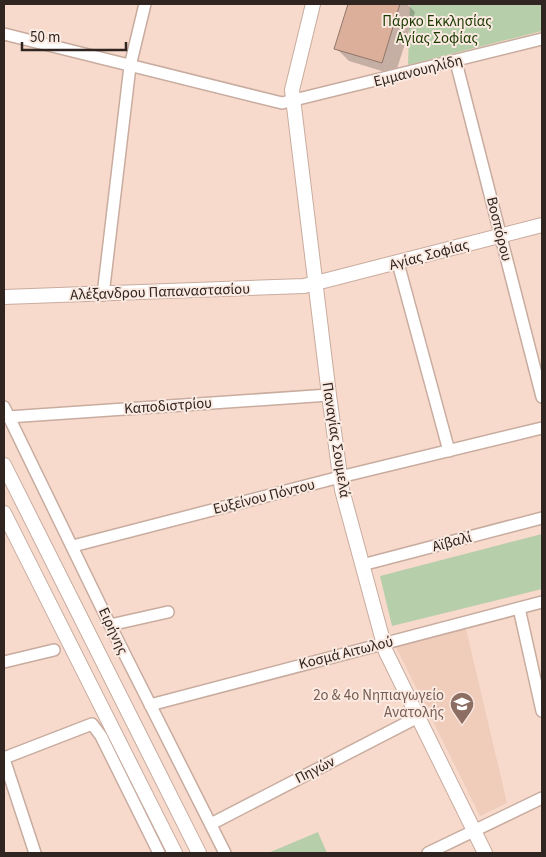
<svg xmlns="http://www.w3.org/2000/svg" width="546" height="857" font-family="'Source Sans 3',sans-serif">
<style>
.built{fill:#f0ccbb}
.green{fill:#b7ceab}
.shadow{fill:#0003}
.building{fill:#dbaf9a;stroke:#91776b}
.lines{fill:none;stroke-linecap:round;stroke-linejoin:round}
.minor-casing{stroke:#c8ac9f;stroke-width:14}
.tertiary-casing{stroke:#c8ac9f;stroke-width:16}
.minor{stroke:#fff;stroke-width:11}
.tertiary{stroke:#fff;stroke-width:14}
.labels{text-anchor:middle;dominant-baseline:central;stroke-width:4;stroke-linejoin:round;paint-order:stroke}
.park-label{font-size:15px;fill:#1b3a01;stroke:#fbeae1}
.street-label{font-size:15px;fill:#302520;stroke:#fbeae1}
.education-label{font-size:15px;fill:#785e54;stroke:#fbeae1;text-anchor:end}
</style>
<rect width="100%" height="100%" fill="#f7dacc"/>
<path class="built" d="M466,629L507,803L480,816L396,647Z"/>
<path class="green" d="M410,4H542V31L408,65Z
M542,534V589L392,626L380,576Z
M318,832L327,853H268Z"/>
<path class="shadow" d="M349,4H407L415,12L395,75L349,61L336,48Z"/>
<path class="building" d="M348,4H400L382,63L334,49Z"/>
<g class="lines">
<defs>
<path id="minor" d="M4,34L282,103L542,39
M456,62L542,397
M398,263L449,451
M103,295L130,66L145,4
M4,407L110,625L225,853
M8,417L329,395
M73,546L340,477L542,428
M362,565L542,518
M519,608L542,711
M110,625L168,612
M4,662L54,650
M150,705L542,602
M4,758L92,724L101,736L159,853
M4,759L35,853
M211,824L418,717
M428,853L542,798"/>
<path id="tertiary" d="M313,4L292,90L329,395L342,490L386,652L485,853
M4,297L304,286L542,225
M4,465L199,853
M4,513L175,853"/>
</defs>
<use href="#minor" class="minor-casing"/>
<use href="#tertiary" class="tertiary-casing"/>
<use href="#minor" class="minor"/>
<use href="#tertiary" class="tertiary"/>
</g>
<defs>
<symbol id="school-pin" viewBox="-11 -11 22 30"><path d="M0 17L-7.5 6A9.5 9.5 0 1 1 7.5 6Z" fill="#8d6e63" stroke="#fbeae1"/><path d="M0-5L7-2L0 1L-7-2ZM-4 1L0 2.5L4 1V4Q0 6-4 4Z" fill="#fff"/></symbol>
</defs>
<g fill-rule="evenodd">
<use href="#school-pin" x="448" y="690" width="28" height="38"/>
</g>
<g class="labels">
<g class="park-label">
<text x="437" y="21">Πάρκο Εκκλησίας<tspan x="437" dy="17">Αγίας Σοφίας</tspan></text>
</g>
<g class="street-label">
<text transform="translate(418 71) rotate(-14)">Εμμανουηλίδη</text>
<text transform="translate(499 229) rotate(76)">Βοσπόρου</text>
<text transform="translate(429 255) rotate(-15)">Αγίας Σοφίας</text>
<text transform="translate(160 292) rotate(-2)">Αλέξανδρου Παπαναστασίου</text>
<text transform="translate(168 406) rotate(-4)">Καποδιστρίου</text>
<text transform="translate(336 440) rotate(81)">Παναγίας Σουμελά</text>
<text transform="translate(264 497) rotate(-14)">Ευξείνου Πόντου</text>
<text transform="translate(452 542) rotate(-15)">Αϊβαλί</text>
<text transform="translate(113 631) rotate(65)">Ειρήνης</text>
<text transform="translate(346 653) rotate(-14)">Κοσμά Αιτωλού</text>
<text transform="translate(315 770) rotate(-27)">Πηγών</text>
</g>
<g class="education-label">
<text x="444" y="695">2ο &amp; 4ο Νηπιαγωγείο<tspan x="444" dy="17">Ανατολής</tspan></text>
</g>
</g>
<rect width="546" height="857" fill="none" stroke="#302520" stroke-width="10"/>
<path d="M22 42v8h104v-8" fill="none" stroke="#302520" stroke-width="2.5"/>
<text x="30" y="42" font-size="15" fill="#302520" stroke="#fbeae1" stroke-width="4" paint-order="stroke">50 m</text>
</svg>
